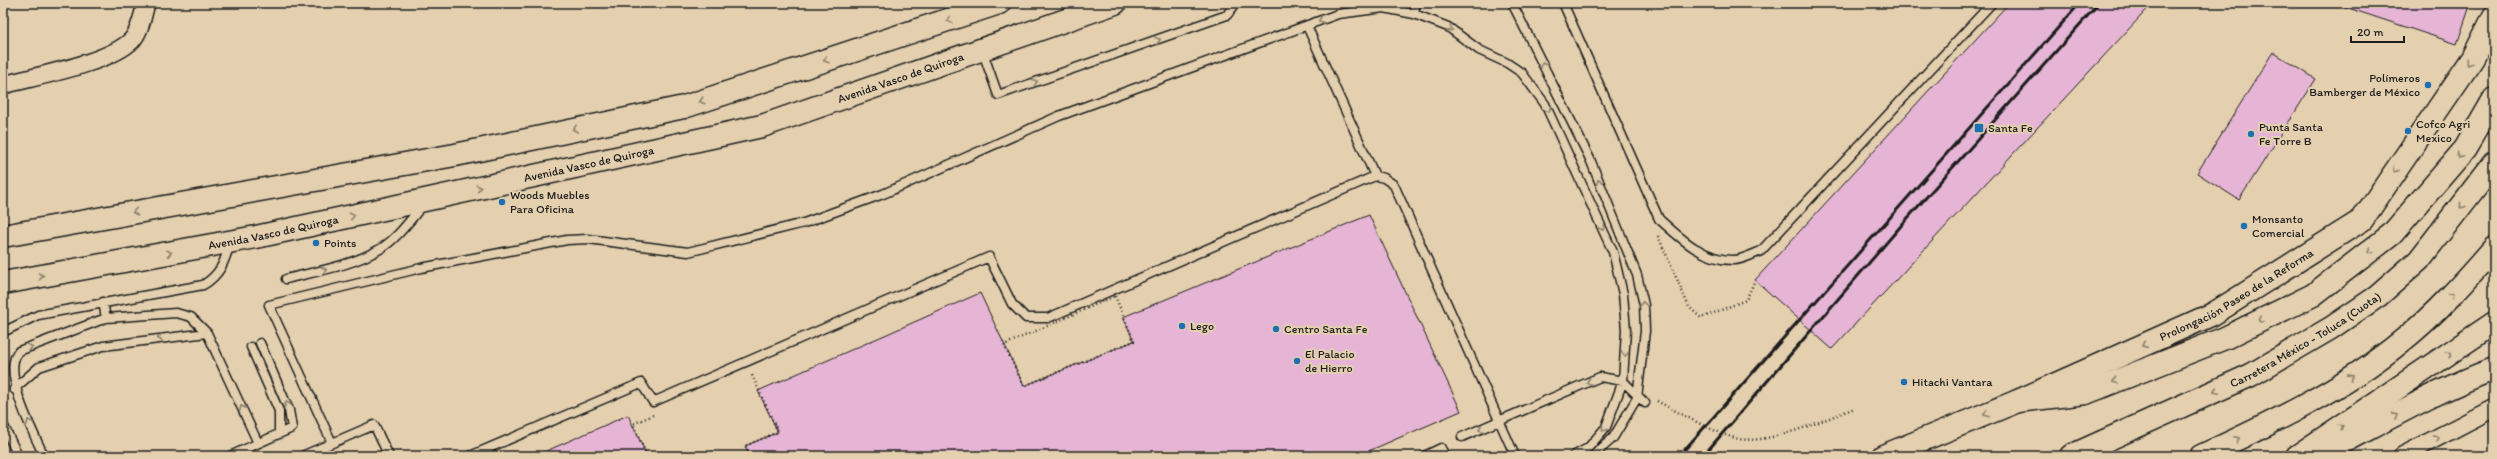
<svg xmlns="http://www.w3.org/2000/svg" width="2497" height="459" font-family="Itim,sans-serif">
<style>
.building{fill:#e6b5d5;stroke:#1c1c1c}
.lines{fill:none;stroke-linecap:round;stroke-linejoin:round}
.service-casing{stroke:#1c1c1c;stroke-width:11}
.minor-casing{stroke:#1c1c1c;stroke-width:20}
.secondary-casing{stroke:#1c1c1c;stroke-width:25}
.motorway-casing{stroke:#1c1c1c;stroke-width:25}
.path{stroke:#1c1c1c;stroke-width:2.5;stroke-dasharray:1 3;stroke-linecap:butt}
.service{stroke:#e4d0af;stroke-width:8}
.minor{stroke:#e4d0af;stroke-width:17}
.secondary{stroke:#e4d0af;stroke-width:22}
.motorway{stroke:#e4d0af;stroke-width:22}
.rail{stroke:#1c1c1c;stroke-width:3}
.oneway{stroke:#8a7f6d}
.poi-dot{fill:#1f6fb2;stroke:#e4d0af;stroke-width:1.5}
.labels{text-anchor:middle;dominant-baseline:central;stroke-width:4;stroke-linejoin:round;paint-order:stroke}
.street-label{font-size:12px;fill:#1c1c1c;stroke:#e4d0af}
.poi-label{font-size:12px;fill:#1c1c1c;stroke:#e4d0af;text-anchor:start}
</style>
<rect width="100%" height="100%" fill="#e4d0af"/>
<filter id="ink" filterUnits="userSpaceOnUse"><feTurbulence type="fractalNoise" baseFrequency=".025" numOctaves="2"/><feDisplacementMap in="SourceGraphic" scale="8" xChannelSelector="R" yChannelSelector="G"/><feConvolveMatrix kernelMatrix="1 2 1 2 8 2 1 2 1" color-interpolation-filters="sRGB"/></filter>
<g filter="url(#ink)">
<path class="building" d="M2009,3H2153L1832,349L1755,280Z
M2333,3H2471L2457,44Z
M2273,52L2316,79L2239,200L2197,173Z
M1369,215L1461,411L1357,456H749L745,446L778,432L758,391L980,293L1024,386L1134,341L1123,317Z
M628,415L647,456H535Z"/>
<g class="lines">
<defs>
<path id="service" d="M1512,3L1590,159L1637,275L1644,305L1645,331L1637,398L1613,438L1593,456
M1563,3L1659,219C1680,238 1704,261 1734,260C1742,260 1753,254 1761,251L1992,3
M1414,14L1416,3
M1307,26L1375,176
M982,50L998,95L1227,15L1236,3
M286,279C318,271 351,266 380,249C397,239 410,220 423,205
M103,302L106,318
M3,332L38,315L203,285C220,275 224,263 230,244
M251,347L279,411V434
M14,389L39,367L103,346L207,333L258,443
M3,424L18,456
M1462,437L1600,377L1623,381L1645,403
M332,443L269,305L421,268L567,240L588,239L688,252L804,223L883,194L1059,116L1338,14L1384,8L1414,14L1448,27L1479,50L1507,63L1522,73L1545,104L1613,252L1623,294L1626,330L1623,381L1606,427L1588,448L1573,456
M44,456C34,434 0,370 19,351L106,318L176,313L191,317L207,333
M230,456L292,428L289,410L260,343
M302,456L374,425L389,456
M470,456L641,383L653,402L989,257L1012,304L1026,318H1048L1375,176L1384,178L1394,185L1515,456
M1424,456L1441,448L1445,456"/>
<path id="minor" d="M3,85C36,76 110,63 132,40C140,31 143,15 146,3
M2402,456L2494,408"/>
<g id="secondary">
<path d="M3,236L455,155L684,107L999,3"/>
<path id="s1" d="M3,283L256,237L762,126L1115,3"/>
<path id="s2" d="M1883,456L2018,401L2213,314L2362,220L2473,58L2494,16"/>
<path d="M2297,456L2494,323"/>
</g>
<g id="motorway">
<path d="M2018,401L2086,393L2225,338L2313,295L2392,234L2465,149L2494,99"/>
<path id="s3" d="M2071,456L2251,375L2331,328L2378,296L2419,260L2494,163"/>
<path d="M2201,456C2271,424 2342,390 2402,341C2436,314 2465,281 2494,248"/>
<path d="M2317,456C2376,426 2432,392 2494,369"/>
</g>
</defs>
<use href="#service" class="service-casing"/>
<use href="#minor" class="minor-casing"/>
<use href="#secondary" class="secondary-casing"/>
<use href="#motorway" class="motorway-casing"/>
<path class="path" d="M1658,236L1689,307L1701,318L1746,300L1755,280
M1115,296L1134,341L1024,386L1004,345Z
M1657,401C1682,414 1708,430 1735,438C1766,447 1825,419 1855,408
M647,456L633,424L653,415
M749,456L745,446L778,432L751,373
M1858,456L1865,453"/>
<use href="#service" class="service"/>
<use href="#minor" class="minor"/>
<use href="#secondary" class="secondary"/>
<use href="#motorway" class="motorway"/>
<path class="rail" d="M1679,456L2080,3
M1703,456L1906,220L2099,3"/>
</g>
<defs><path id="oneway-chevron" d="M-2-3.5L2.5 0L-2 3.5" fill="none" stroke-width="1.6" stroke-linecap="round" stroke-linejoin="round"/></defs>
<g class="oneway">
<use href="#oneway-chevron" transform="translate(949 20) rotate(162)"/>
<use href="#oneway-chevron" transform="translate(1321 20) rotate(158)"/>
<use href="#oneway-chevron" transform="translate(1450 29) rotate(31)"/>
<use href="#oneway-chevron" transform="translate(1158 40) rotate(-20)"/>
<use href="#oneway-chevron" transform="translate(826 60) rotate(162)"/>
<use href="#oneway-chevron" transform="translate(2469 63) rotate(124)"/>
<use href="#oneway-chevron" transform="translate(1543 65) rotate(-117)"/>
<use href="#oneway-chevron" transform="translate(1035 82) rotate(-19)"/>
<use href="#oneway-chevron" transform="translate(702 101) rotate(162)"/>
<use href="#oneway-chevron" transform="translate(1548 110) rotate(65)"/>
<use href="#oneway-chevron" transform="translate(575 129) rotate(168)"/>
<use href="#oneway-chevron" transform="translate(2459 156) rotate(131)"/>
<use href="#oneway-chevron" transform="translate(2396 170) rotate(125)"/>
<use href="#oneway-chevron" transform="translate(1599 182) rotate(-113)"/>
<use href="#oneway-chevron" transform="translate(479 188) rotate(-12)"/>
<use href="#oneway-chevron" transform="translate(2462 206) rotate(128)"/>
<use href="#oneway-chevron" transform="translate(135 212) rotate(170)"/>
<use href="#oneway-chevron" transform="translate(352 216) rotate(-12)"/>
<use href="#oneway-chevron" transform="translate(1602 228) rotate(66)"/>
<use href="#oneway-chevron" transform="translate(2370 251) rotate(142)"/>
<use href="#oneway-chevron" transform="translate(169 253) rotate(-10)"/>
<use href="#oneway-chevron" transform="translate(324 270) rotate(-13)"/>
<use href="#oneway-chevron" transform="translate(41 276) rotate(-10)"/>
<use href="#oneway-chevron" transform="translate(2451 295) rotate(-46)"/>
<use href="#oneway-chevron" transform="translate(1643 304) rotate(-98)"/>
<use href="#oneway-chevron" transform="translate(2261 320) rotate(154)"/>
<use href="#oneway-chevron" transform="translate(160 338) rotate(173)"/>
<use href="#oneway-chevron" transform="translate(2144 345) rotate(156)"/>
<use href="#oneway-chevron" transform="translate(30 347) rotate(-20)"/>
<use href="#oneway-chevron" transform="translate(1625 354) rotate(93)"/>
<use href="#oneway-chevron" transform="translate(2449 354) rotate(-34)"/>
<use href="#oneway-chevron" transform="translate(2351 377) rotate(-33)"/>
<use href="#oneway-chevron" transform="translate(2115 381) rotate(159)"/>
<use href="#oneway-chevron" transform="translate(1589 382) rotate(157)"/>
<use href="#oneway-chevron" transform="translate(2216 391) rotate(155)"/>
<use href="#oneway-chevron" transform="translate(287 404) rotate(-113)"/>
<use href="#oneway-chevron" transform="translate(242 408) rotate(-115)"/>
<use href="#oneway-chevron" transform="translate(1986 414) rotate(158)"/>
<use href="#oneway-chevron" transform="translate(2396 415) rotate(-29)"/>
<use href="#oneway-chevron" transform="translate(29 422) rotate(-114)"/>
<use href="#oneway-chevron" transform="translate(2341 427) rotate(-34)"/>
<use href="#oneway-chevron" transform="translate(1481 429) rotate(156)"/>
<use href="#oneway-chevron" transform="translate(1604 429) rotate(127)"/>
<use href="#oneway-chevron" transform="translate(2437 438) rotate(-28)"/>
<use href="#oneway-chevron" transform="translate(2237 439) rotate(-26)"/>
</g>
</g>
<g class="poi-dot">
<circle cx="2428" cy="85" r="4"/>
<rect x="1974" y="123" width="10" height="10" rx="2"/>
<circle cx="2408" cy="131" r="4"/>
<circle cx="2251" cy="134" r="4"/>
<circle cx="502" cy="202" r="4"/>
<circle cx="2244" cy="226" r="4"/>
<circle cx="316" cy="243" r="4"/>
<circle cx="1182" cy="326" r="4"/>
<circle cx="1276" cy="329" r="4"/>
<circle cx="1297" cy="361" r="4"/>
<circle cx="1904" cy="382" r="4"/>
</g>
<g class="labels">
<g class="street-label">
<text stroke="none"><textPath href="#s1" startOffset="922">Avenida Vasco de Quiroga</textPath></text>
<text stroke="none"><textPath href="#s1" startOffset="598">Avenida Vasco de Quiroga</textPath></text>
<text stroke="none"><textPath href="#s1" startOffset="275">Avenida Vasco de Quiroga</textPath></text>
<text stroke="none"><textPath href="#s2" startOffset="389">Prolongación Paseo de la Reforma</textPath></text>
<text stroke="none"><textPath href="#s3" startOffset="262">Carretera México - Toluca (Cuota)</textPath></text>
</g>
<g class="poi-label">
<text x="2420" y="78" text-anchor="end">Polímeros<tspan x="2420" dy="14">Bamberger de México</tspan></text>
<text x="2416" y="124">Cofco Agri<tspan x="2416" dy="14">Mexico</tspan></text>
<text x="2259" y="127">Punta Santa<tspan x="2259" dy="14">Fe Torre B</tspan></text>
<text x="1988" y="128">Santa Fe</text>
<text x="510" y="195">Woods Muebles<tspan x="510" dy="14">Para Oficina</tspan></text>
<text x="2252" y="219">Monsanto<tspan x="2252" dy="14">Comercial</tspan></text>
<text x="324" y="243">Points</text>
<text x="1190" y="326">Lego</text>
<text x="1284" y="329">Centro Santa Fe</text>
<text x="1305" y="354">El Palacio<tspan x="1305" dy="14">de Hierro</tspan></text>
<text x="1912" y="382">Hitachi Vantara</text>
</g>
</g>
<rect width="2497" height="459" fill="none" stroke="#e4d0af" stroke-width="16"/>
<rect x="8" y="8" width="2481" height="443" fill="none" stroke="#1c1c1c" stroke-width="1.5" filter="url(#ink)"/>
<path d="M2351 36v6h53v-6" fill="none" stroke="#1c1c1c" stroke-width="2"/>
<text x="2357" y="36" font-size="12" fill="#1c1c1c" stroke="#e4d0af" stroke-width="3" paint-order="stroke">20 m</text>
</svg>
